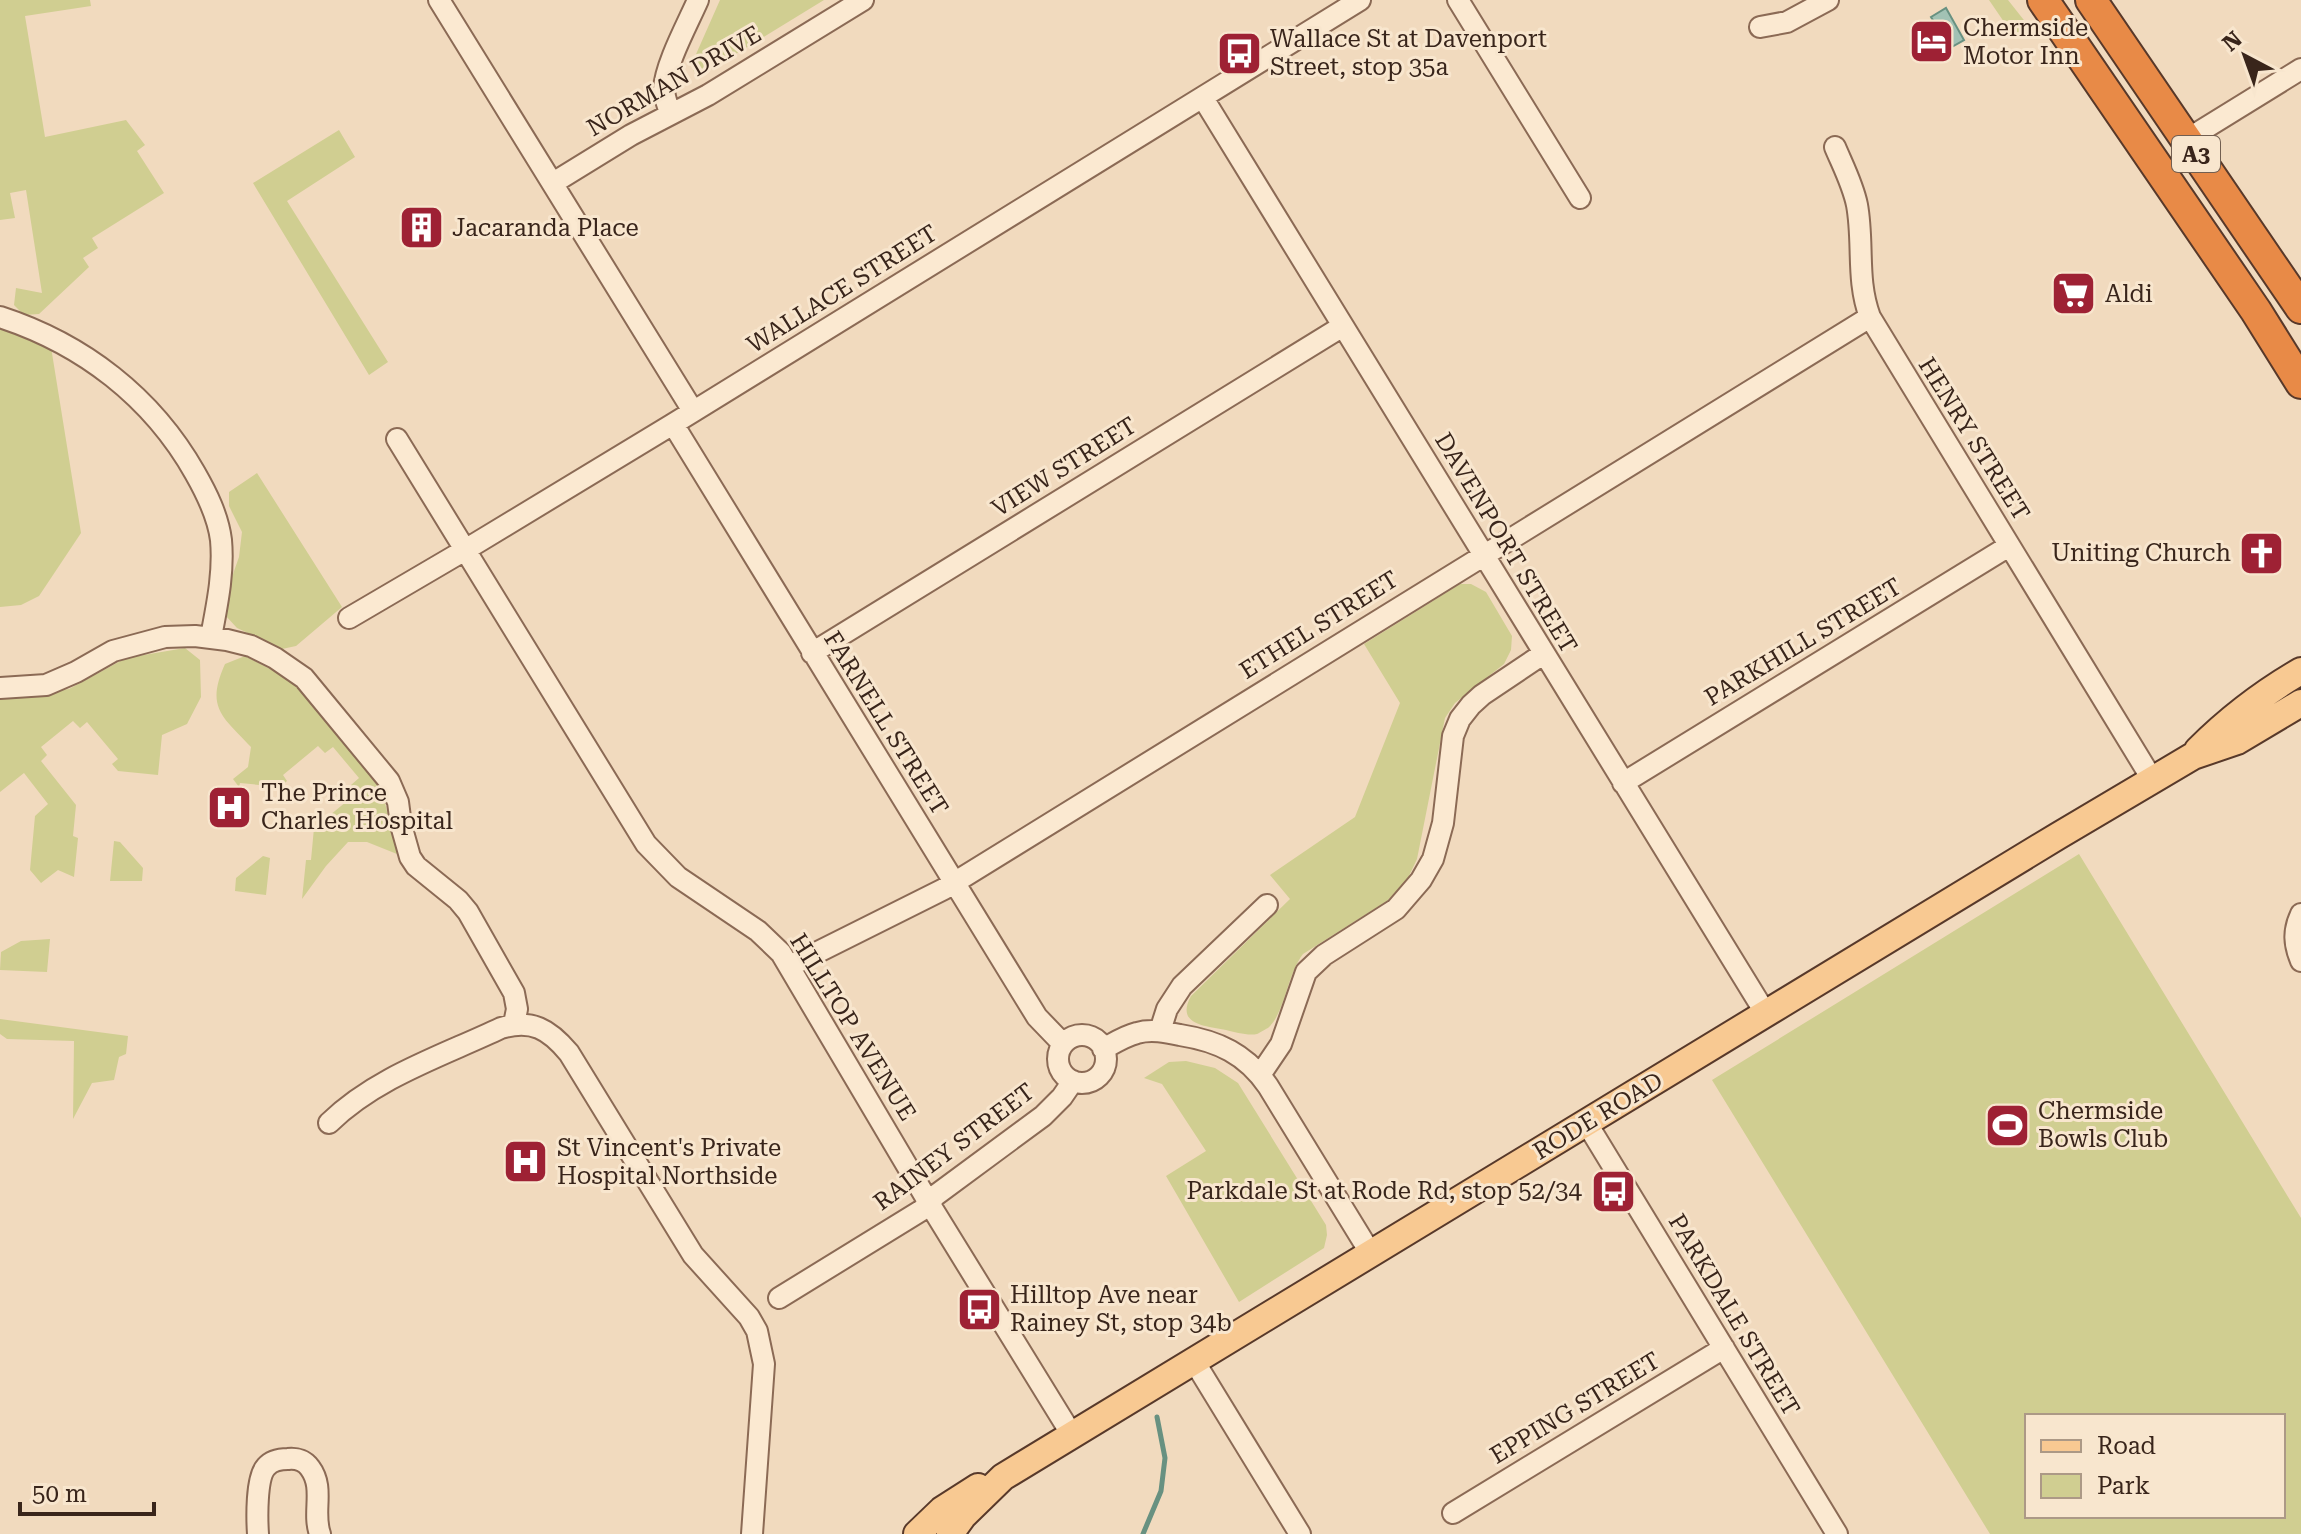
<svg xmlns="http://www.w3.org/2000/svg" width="2301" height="1534" font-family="'Roboto Serif',serif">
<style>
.green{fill:#d0ce91;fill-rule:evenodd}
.water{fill:#a2c2b4;stroke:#689181;stroke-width:2}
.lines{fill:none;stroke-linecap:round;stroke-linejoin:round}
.stream{stroke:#689181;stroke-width:5}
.minor-casing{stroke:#8b6a55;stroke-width:24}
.major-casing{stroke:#58392a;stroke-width:30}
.highway-casing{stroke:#58392a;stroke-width:34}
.minor{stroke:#fbe9d1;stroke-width:20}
.major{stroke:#f8c992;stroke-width:26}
.highway{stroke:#e88a47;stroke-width:30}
.labels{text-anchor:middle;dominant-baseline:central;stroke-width:6;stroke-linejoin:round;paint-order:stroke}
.shield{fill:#f8e6ce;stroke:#725f51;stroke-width:2}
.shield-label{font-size:22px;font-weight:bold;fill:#39251b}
.poi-label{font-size:24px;fill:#39251b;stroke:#f8e6ce;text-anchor:start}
.street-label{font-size:24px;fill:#39251b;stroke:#f8e6ce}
</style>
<rect width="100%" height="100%" fill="#f1dabe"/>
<path class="green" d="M0,0H90L91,6L25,16L45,137L126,120L145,145L137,151L164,193L92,238L98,248L83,258L89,267L39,314L24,315L14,305L16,288L42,293L26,190L10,193L15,218L0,220Z
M720,0H824L703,74L693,71V61Z
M1989,0H2008L2031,29L2015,38Z
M339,130L355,157L287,201L388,362L369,375L253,183Z
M0,327L51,347L81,533L39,596L21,605L0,607Z
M257,473L342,607L296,646L282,649L237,628L225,615L227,591L239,557L242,532L229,506V492Z
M1460,584H1471L1486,592L1512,636L1511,650L1504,664L1455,703L1445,718L1417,859L1408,878L1387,901L1303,954C1287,975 1285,1013 1268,1028C1267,1028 1258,1034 1257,1034C1248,1036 1235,1032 1226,1030C1206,1026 1175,1025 1191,996L1290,899L1270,875L1355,817L1400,703L1364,644Z
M185,648L200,660L201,697L187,724L162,735L158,775L118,771L112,764L118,759L87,722L80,728L73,721L41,747L47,755L41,761L76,805L73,836L78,838L74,877L58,870L41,883L30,870L35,816L48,804L24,773L0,792V697L69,689L126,658Z
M245,656L274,671L305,689L381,786L397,854L367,842H348L326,866L302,899L306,860H311L314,828L357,793L351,785L359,778L333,747L325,753L318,746L283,775L287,781L280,787L240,783L239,787L233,779L248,767L251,747C223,717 205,708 225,664Z
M114,841L120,842L143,868L142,881H110Z
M2079,854L2301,1218V1534H1990L1712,1080ZM2283,1416V1516H2027V1416Z
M263,856L270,858L266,895L235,891L236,878Z
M50,939L47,972L0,970L1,952L21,941Z
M0,1019L128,1036L126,1054L119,1057L114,1080L92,1083L73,1119L74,1041L7,1039L0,1034Z
M1186,1061L1215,1068L1238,1083L1326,1225L1327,1235L1324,1248L1239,1302L1166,1176L1206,1151L1162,1084L1144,1078L1169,1062Z"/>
<path class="water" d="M1946,8L1964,40L1950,48L1931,17Z"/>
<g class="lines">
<path class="stream" d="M1143,1534L1161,1491L1165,1458L1157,1417"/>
<defs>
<path id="minor" d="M439,0L693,411
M1458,0L1580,198
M1760,27L1787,22L1828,0
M1203,98L1766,1014
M670,113C668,106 664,97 664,89C665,65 688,23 698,0
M2186,140L2301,69
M1835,147C1843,166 1853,185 1857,205C1864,243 1856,280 1870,317L2152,779
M553,183L631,135L708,95L863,0
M0,317C83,344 152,397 195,473C207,494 218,516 221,540C224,573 217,605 211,637
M673,424L1037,1017L1063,1044
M397,439L646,844L678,877L758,931L781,953L929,1203L1072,1435
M349,618L465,550L673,424L1360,0
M812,653L1343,326
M0,688L46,685L76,672L113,651L165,637L195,636L227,640L251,646L275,658L304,678L389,781L398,802L401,825L410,857L416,866L458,900L468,912L514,993L517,1009L514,1024
M1623,783L2009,546
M2301,914C2293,931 2294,944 2301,961
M790,966L944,889L1870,317
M1160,1031L1167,1009L1182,986L1267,905
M1058 1059a24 24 0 1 1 48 0a24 24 0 1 1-48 0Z
M1103,1049C1114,1043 1125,1036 1137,1033C1151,1029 1166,1032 1180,1035C1218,1041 1246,1054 1268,1086L1371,1254
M1260,1075L1281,1044L1306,972L1324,955L1396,909L1421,880L1433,859L1443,823L1453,736L1460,719L1471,705L1482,695L1543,654
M1586,1122L1837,1534
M329,1123C376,1077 442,1056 501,1028C532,1019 549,1029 569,1053L693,1255L749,1317L757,1331L764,1364L752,1534
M779,1298L922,1210L936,1195L1043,1116L1062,1097L1073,1081
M1194,1361L1300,1534
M1453,1513L1724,1348
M258,1534C257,1519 256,1478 266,1467C271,1461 280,1459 288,1459C297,1458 305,1461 310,1468C325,1488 312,1512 320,1534"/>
<path id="major" d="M2198,750C2229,719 2263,693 2301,671
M917,1534L942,1510L978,1487
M950,1534L963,1516L1003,1477L2058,836L2193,756L2237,741L2301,703"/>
<path id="highway" d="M2043,0L2256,311L2301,383
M2091,0L2301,308"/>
</defs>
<use href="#minor" class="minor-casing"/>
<use href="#major" class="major-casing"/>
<use href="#highway" class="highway-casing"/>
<use href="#minor" class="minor"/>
<use href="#major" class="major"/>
<use href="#highway" class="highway"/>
</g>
<defs>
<symbol id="hotel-square" viewBox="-11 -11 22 22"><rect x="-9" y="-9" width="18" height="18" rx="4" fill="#9e2134" stroke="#f8e6ce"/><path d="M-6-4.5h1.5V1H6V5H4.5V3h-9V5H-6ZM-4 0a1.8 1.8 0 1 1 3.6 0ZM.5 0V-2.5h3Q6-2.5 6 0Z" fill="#fff"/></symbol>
<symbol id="bus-square" viewBox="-11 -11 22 22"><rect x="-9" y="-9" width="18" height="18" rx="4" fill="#9e2134" stroke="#f8e6ce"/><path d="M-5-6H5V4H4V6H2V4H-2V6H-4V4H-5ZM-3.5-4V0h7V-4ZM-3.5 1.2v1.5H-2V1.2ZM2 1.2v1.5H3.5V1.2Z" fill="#fff"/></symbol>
<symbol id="building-square" viewBox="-11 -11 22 22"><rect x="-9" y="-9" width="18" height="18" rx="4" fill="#9e2134" stroke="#f8e6ce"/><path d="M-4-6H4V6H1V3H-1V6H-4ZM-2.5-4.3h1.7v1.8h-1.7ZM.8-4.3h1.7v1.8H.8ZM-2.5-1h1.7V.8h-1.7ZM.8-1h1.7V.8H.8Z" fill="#fff"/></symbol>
<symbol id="supermarket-square" viewBox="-11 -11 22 22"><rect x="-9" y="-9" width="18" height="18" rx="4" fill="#9e2134" stroke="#f8e6ce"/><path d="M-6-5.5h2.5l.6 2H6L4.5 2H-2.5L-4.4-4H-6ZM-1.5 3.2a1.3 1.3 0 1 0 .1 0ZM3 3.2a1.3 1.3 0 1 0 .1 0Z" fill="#fff"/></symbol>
<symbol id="church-square" viewBox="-11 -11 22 22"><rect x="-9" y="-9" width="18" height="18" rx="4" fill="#9e2134" stroke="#f8e6ce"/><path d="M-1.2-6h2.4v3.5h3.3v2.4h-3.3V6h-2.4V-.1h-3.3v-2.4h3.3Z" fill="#fff"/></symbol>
<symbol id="hospital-square" viewBox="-11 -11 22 22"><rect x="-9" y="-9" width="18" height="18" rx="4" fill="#9e2134" stroke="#f8e6ce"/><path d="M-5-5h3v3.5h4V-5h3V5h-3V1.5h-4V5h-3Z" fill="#fff"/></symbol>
<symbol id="stadium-square" viewBox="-11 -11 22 22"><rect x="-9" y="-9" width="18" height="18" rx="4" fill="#9e2134" stroke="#f8e6ce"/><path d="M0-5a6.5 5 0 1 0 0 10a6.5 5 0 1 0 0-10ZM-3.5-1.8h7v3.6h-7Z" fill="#fff"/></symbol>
</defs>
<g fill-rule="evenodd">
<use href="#hotel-square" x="1906" y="16" width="51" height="51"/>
<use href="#bus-square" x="1214" y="28" width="51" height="51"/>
<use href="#building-square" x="396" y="202" width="51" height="51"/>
<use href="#supermarket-square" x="2048" y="268" width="51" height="51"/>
<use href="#church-square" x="2236" y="528" width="51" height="51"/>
<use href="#hospital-square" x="204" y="782" width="51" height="51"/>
<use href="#stadium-square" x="1982" y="1100" width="51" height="51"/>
<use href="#hospital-square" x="500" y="1136" width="51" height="51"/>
<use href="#bus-square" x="1588" y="1166" width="51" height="51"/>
<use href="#bus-square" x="954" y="1284" width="51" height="51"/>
</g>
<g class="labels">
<rect class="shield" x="2172" y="136" width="48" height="36" rx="6"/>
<g class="shield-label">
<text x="2196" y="154">A3</text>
</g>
<g class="poi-label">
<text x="1963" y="28">Chermside<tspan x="1963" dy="28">Motor Inn</tspan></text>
<text x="1270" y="39">Wallace St at Davenport<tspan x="1270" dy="28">Street, stop 35a</tspan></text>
<text x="452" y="228">Jacaranda Place</text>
<text x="2105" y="294">Aldi</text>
<text x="2231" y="553" text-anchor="end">Uniting Church</text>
<text x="261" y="793">The Prince<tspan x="261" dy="28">Charles Hospital</tspan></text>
<text x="2038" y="1111">Chermside<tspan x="2038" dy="28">Bowls Club</tspan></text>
<text x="557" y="1148">St Vincent's Private<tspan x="557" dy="28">Hospital Northside</tspan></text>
<text x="1582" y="1191" text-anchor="end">Parkdale St at Rode Rd, stop 52/34</text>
<text x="1010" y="1295">Hilltop Ave near<tspan x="1010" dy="28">Rainey St, stop 34b</tspan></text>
</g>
<g class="street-label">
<text transform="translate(674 81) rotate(-30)">NORMAN DRIVE</text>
<text transform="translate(842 289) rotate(-32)">WALLACE STREET</text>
<text transform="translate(1974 439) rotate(58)">HENRY STREET</text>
<text transform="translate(1064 467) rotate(-32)">VIEW STREET</text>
<text transform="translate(1506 543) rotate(59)">DAVENPORT STREET</text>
<text transform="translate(1319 625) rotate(-32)">ETHEL STREET</text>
<text transform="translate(1803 642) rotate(-31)">PARKHILL STREET</text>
<text transform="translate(886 723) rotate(58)">FARNELL STREET</text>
<text transform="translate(853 1027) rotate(58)">HILLTOP AVENUE</text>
<text transform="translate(1598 1116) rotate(-31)">RODE ROAD</text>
<text transform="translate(954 1147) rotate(-37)">RAINEY STREET</text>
<text transform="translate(1734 1315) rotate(59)">PARKDALE STREET</text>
<text transform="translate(1575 1408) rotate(-31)">EPPING STREET</text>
</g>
</g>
<rect x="2025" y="1414" width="260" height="104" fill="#f8e6ce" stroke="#ac9986" stroke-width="2"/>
<rect x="2041" y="1440" width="40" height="12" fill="#f8c992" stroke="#ac9986" stroke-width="2"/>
<text x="2097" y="1454" font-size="24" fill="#39251b">Road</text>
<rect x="2041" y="1474" width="40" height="24" fill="#d0ce91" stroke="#ac9986" stroke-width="2"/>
<text x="2097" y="1494" font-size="24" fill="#39251b">Park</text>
<g transform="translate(2245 56) rotate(319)" stroke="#f8e6ce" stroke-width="6" paint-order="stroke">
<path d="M0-6L14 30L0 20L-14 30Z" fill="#39251b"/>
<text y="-12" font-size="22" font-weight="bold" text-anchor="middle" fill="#39251b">N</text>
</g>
<path d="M20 1502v12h134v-12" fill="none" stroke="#39251b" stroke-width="4"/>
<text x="32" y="1502" font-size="24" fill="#39251b" stroke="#f8e6ce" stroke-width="6" paint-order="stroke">50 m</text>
</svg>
